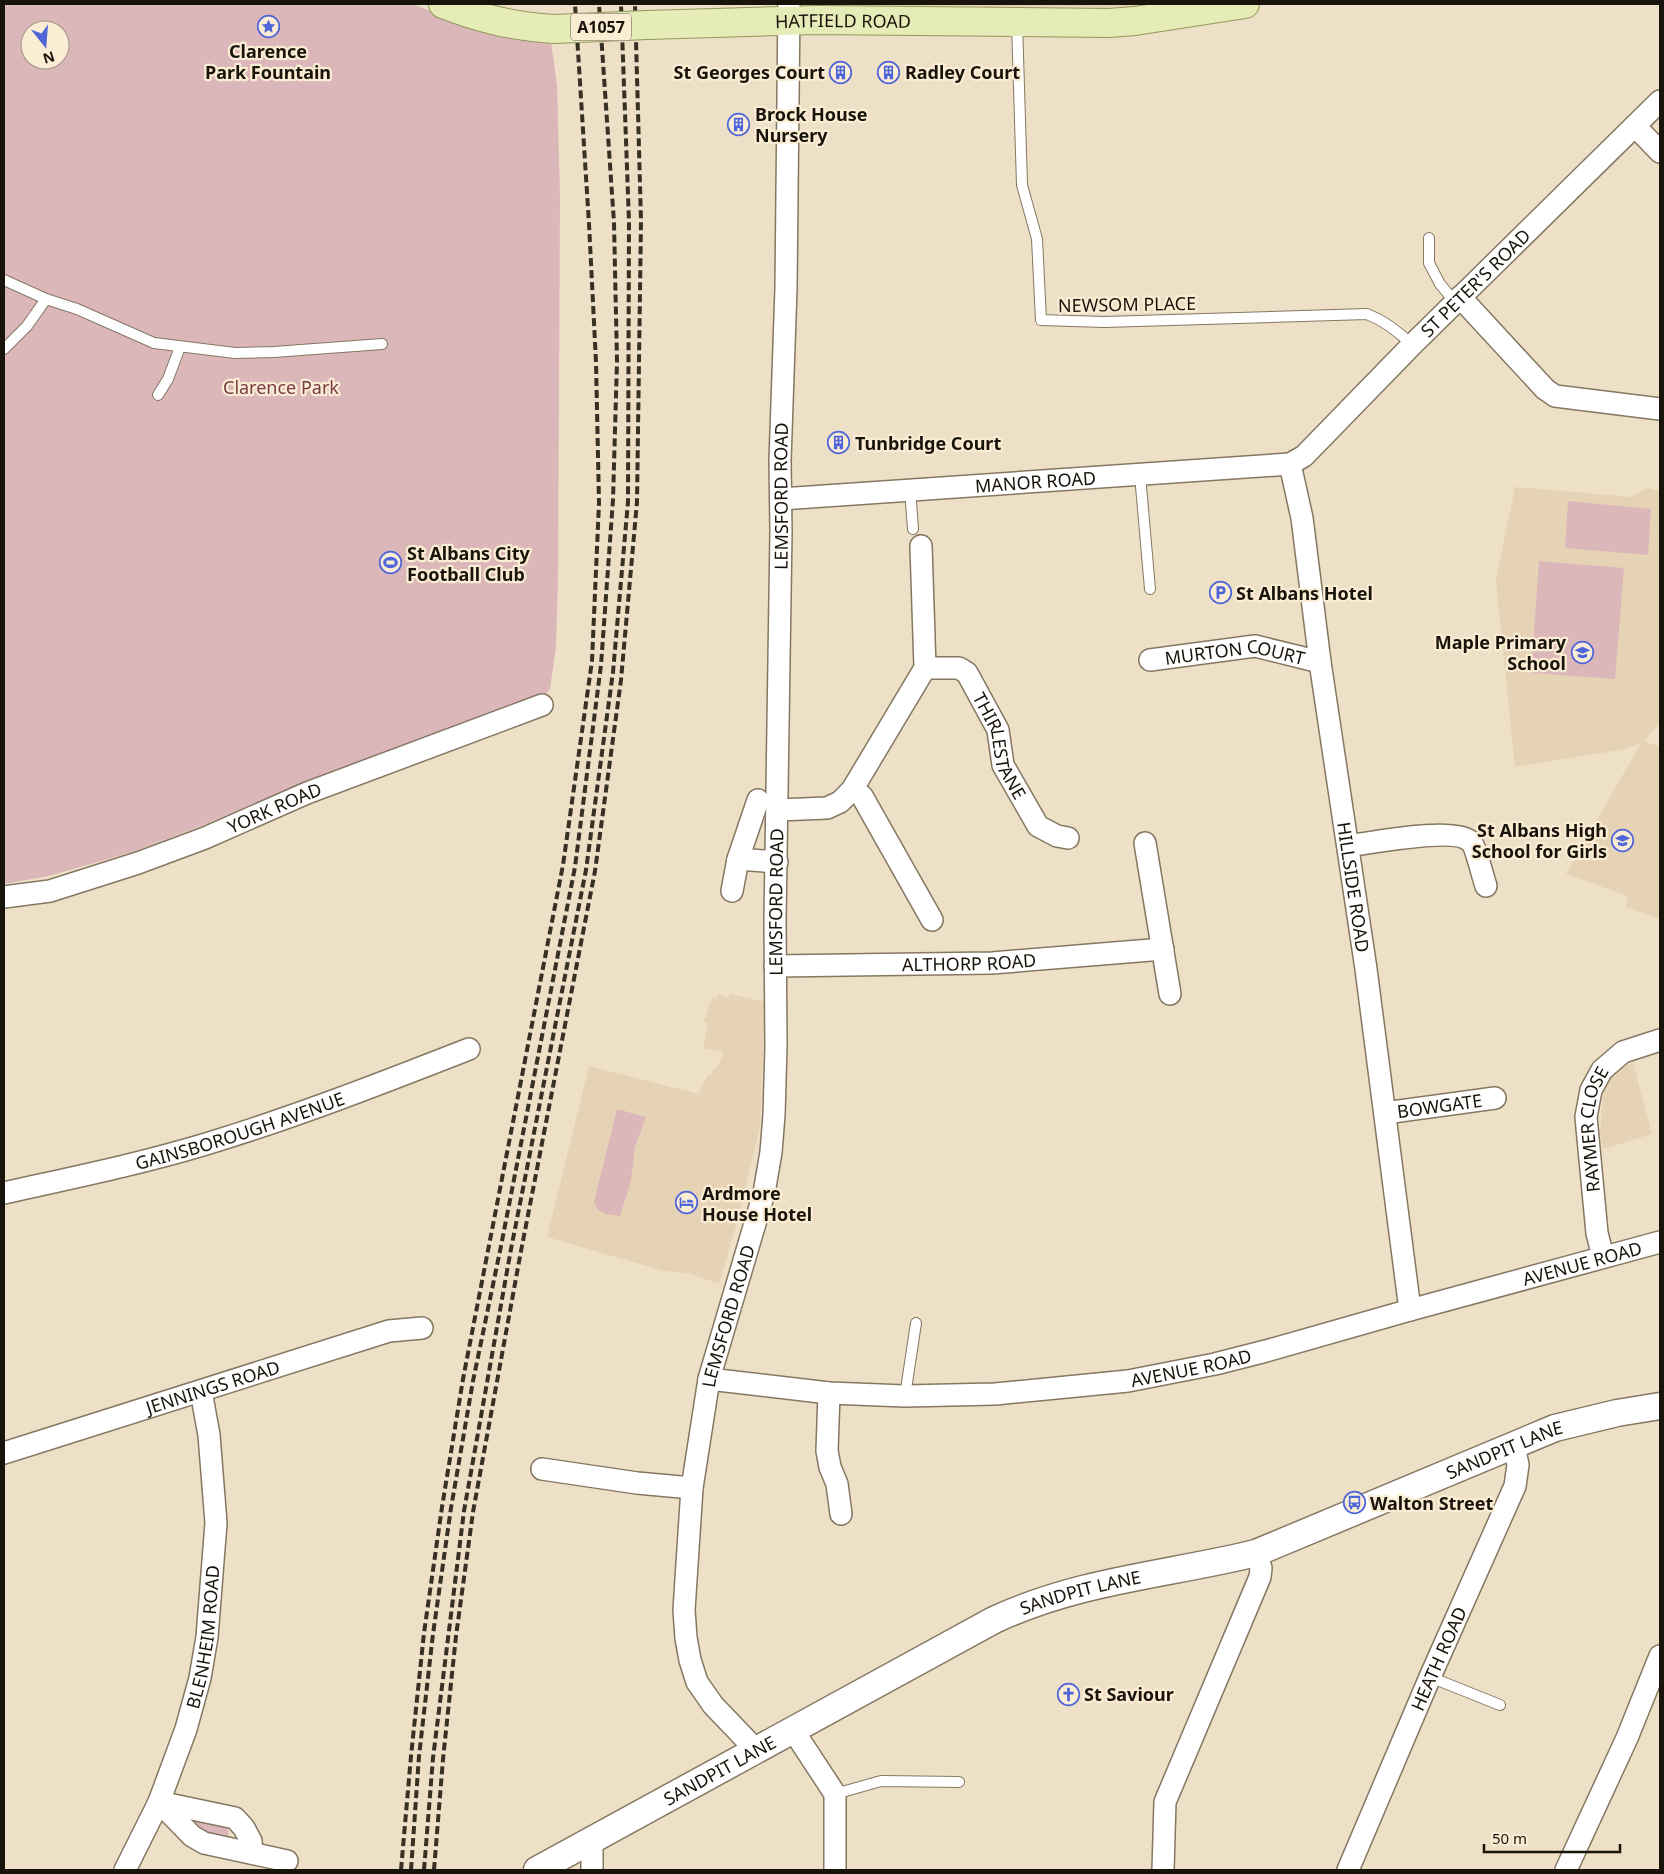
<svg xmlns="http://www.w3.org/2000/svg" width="1664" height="1874" font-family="'Noto Sans',sans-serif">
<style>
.built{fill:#e6d3b5}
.green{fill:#dcb7ba;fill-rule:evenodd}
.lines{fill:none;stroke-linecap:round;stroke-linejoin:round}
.service-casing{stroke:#857762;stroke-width:12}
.minor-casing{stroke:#857762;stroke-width:24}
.tertiary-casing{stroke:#857762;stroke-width:29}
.primary-casing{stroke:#93985c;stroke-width:30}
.service{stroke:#fff;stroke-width:10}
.minor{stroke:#fff;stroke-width:21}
.tertiary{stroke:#fff;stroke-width:26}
.primary{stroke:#e5ecb7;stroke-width:28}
.rail{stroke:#373025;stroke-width:4;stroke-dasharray:8 4;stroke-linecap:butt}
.primary-bridge-casing{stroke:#93985c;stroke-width:30;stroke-linecap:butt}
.primary-bridge{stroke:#e5ecb7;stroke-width:28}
.labels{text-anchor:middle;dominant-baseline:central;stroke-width:4.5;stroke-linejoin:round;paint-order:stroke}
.shield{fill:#fbecd4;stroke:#5d5547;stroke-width:1}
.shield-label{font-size:16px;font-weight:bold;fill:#19140b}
.street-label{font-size:18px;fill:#19140b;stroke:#fbecd4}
.poi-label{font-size:18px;font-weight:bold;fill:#19140b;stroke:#fbecd4;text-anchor:start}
.park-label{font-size:18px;fill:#783a43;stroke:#fbecd4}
</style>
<rect width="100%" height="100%" fill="#eedfc7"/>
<path class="built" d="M815,4H1184L1130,13L819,7Z
M1515,487L1631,497L1648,488L1660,491V722L1644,741L1660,747V919L1626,907L1628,896L1566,874L1641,743L1620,750L1515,767L1496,581Z
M718,994L729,998L730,994L765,1002L760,1126L738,1219L719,1284L688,1273L664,1271L547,1237L589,1066L698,1094L708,1075H711L713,1069H716L724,1052L703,1048L708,1023L704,1022L712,997L717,998Z
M1633,1063L1652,1134L1603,1149L1600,1133L1604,1084L1616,1069Z"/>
<path class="green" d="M4,4H411L455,19L550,34L557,85L560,198L558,577L556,647L550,689L545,695L314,778L201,826L132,852L49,876L4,884ZM30,30H60V60H30Z
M1568,501L1651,509L1648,555L1565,548Z
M1539,561L1624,568L1615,679L1531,673Z
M617,1109L646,1117L635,1147L631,1181L620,1216L606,1214L597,1209L594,1201Z
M189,1820L227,1823L229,1839L206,1841Z"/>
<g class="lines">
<defs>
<path id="service" d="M1017,23L1022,185L1037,239L1041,320L1104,322L1367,314C1385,321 1398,331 1412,345
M1429,238V263L1440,284L1455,302
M4,280L46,299L77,309L154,343L235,353L274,352L382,344
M4,349L27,326L46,299
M158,395L168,379L180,347
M1140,475L1150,589
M910,489L913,529
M905,1396L916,1323
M1430,1677L1500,1705
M835,1794L881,1781L959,1782"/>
<g id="minor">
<path d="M1635,126L1660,152"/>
<path d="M1460,297L1545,389L1555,396L1660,409"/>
<path id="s1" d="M1290,464L1302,518L1320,662L1366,969L1410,1310"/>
<path id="s2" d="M781,499L1290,464L1304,456L1412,345L1660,101"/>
<path id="s3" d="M1150,660L1255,646L1320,662"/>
<path id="s4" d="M925,668H959L967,673L998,730L1003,765L1038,826L1057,836L1068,838"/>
<path d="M852,790L862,796L932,920"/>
<path d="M778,810L827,808L840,802L852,790L925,668L921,546"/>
<path d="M1145,843L1170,994"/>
<path d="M1348,846C1371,843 1456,826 1471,842C1476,847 1483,878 1486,886"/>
<path d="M738,859L777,862"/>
<path d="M732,891L738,859L758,800"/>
<path id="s5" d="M4,897L50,891L138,863L205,838L307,793L542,705"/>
<path id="s6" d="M775,966L992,963L1163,949"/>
<path id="s7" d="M1385,1113L1495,1098"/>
<path id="s8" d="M4,1193C71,1178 140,1164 206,1144C295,1117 382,1083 469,1049"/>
<path id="s9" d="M1603,1257L1597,1233L1586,1117L1591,1090L1602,1070L1623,1052L1660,1040"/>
<path id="s10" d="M709,1379L829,1393L905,1396L995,1394L1128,1381L1215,1364L1266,1351L1410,1310L1660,1242"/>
<path d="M829,1393L827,1451L830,1467L837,1484L841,1514"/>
<path id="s11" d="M4,1453L389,1331L422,1328"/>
<path d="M542,1469L637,1483L692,1488"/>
<path d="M793,1730L835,1794V1870"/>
<path id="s12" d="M756,1750L713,1705L697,1682L690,1660L686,1638L684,1610L692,1488L709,1379L764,1193L771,1152L774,1115L776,1046L775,920L781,531L780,461L786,288L789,4"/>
<path d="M159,1802L192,1836L204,1843L287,1861"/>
<path d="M159,1802L235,1818L244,1828L251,1841L252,1853"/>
<path id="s13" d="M125,1870L159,1802L186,1729L200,1678L207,1637L216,1523L209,1435L201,1391"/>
<path d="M592,1870V1841"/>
<path d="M1163,1870L1165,1802L1260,1577L1261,1568L1256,1553"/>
<path id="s14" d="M1348,1870L1430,1677L1515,1486L1518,1465L1514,1446"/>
<path d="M1566,1870L1627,1738L1660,1656"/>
</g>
<g id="tertiary">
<path id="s15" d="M537,1870L994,1620C1080,1580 1166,1575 1256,1553L1555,1428L1617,1413L1660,1406"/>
</g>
<g id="primary">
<path d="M443,4C481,19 513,26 554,29"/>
<path id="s16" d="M647,25L817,20L1109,23L1135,21L1245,4"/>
</g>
</defs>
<use href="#service" class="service-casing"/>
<use href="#minor" class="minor-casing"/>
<use href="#tertiary" class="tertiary-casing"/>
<use href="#primary" class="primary-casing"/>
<use href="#service" class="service"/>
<use href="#minor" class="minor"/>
<use href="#tertiary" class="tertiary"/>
<use href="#primary" class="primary"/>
<path class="rail" d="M401,1870L411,1756L424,1633L442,1507L463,1379L563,865L592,661L599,503L596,362L589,224L575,4
M411,1870L419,1756L433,1634L451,1508L473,1381L501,1246L575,867L601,665L613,500L617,361L614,223L599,4
M424,1870L433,1758L464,1511L511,1249L586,870L613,672L628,502L629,222L621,4
M434,1870L443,1759L456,1636L473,1512L521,1251L595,871L621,680L637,502L641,221L635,4"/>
<defs>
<path id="primary-bridge" d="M554,29L647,25"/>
</defs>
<use href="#primary-bridge" class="primary-bridge-casing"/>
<use href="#primary-bridge" class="primary-bridge"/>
</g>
<defs>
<symbol id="sight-ring" viewBox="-11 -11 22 22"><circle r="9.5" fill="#fbecd4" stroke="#4f65da" stroke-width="1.5"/><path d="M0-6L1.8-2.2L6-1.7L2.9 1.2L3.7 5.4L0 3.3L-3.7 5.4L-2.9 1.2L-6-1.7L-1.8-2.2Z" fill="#4f65da"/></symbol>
<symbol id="building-ring" viewBox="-11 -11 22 22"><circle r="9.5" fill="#fbecd4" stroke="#4f65da" stroke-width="1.5"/><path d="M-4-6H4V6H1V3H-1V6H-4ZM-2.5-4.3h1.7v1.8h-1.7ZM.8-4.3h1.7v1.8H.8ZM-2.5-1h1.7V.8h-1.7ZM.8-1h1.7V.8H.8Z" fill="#4f65da"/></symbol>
<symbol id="stadium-ring" viewBox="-11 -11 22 22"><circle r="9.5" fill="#fbecd4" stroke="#4f65da" stroke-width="1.5"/><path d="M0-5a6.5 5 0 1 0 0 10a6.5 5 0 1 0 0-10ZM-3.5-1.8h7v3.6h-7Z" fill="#4f65da"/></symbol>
<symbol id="parking-ring" viewBox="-11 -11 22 22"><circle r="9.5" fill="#fbecd4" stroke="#4f65da" stroke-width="1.5"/><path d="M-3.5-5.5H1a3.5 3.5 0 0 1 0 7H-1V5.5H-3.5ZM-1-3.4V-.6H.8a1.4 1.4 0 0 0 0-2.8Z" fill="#4f65da"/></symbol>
<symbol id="school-ring" viewBox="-11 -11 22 22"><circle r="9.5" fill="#fbecd4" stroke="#4f65da" stroke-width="1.5"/><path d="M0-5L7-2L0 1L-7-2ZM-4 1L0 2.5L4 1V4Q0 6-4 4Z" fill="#4f65da"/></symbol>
<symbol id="hotel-ring" viewBox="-11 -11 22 22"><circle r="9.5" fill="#fbecd4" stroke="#4f65da" stroke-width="1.5"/><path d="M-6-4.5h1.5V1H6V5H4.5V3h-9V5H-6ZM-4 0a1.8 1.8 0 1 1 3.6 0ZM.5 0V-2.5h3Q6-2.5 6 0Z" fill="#4f65da"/></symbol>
<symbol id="bus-ring" viewBox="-11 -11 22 22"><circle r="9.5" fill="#fbecd4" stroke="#4f65da" stroke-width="1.5"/><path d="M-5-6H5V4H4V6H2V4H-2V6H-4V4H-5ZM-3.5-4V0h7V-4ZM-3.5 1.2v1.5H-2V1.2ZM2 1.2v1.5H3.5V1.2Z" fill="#4f65da"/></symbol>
<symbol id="church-ring" viewBox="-11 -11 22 22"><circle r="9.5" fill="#fbecd4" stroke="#4f65da" stroke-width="1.5"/><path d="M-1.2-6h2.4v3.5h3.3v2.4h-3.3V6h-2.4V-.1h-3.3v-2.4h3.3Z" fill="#4f65da"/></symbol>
</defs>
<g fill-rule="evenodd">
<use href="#sight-ring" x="256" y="14" width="25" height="25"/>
<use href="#building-ring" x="828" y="60" width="25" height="25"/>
<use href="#building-ring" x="876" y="60" width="25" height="25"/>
<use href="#building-ring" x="726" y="112" width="25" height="25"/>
<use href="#building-ring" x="826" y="430" width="25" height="25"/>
<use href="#stadium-ring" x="378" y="550" width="25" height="25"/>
<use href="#parking-ring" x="1208" y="580" width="25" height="25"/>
<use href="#school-ring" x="1570" y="640" width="25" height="25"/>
<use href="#school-ring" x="1610" y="828" width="25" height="25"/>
<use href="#hotel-ring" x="674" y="1190" width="25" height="25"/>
<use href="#bus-ring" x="1342" y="1490" width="25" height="25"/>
<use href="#church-ring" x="1056" y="1682" width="25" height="25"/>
</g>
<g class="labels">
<rect class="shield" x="571" y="13.5" width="60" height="27" rx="4"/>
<g class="shield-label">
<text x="601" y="27">A1057</text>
</g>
<g class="street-label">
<text stroke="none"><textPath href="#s16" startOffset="196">HATFIELD ROAD</textPath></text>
<text stroke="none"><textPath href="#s2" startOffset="770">ST PETER'S ROAD</textPath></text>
<text transform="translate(1127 304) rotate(-1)">NEWSOM PLACE</text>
<text stroke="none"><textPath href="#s2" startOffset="255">MANOR ROAD</textPath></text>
<text stroke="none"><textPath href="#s12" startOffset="1288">LEMSFORD ROAD</textPath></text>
<text stroke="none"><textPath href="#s3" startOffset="86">MURTON COURT</textPath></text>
<text stroke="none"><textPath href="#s4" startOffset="124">THIRLESTANE</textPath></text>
<text stroke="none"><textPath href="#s5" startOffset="286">YORK ROAD</textPath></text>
<text stroke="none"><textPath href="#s1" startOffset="428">HILLSIDE ROAD</textPath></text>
<text stroke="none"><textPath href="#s12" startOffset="882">LEMSFORD ROAD</textPath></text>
<text stroke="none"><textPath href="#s6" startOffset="194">ALTHORP ROAD</textPath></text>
<text stroke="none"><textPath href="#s7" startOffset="55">BOWGATE</textPath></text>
<text stroke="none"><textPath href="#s8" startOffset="244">GAINSBOROUGH AVENUE</textPath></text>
<text stroke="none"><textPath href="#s9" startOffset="130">RAYMER CLOSE</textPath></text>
<text stroke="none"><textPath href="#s10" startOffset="890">AVENUE ROAD</textPath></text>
<text stroke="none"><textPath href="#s12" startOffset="462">LEMSFORD ROAD</textPath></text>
<text stroke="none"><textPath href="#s10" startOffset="485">AVENUE ROAD</textPath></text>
<text stroke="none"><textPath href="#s11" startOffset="219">JENNINGS ROAD</textPath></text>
<text stroke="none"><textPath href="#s15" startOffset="1061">SANDPIT LANE</textPath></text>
<text stroke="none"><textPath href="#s15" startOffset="612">SANDPIT LANE</textPath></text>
<text stroke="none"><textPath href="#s13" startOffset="248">BLENHEIM ROAD</textPath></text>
<text stroke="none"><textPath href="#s14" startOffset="230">HEATH ROAD</textPath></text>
<text stroke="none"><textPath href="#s15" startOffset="208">SANDPIT LANE</textPath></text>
</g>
<g class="poi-label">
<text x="268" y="51" text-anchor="middle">Clarence<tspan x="268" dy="21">Park Fountain</tspan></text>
<text x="825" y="72" text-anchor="end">St Georges Court</text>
<text x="905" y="72">Radley Court</text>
<text x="755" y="114">Brock House<tspan x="755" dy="21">Nursery</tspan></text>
<text x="855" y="443">Tunbridge Court</text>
<text x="407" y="553">St Albans City<tspan x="407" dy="21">Football Club</tspan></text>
<text x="1236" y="593">St Albans Hotel</text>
<text x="1566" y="642" text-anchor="end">Maple Primary<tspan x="1566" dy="21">School</tspan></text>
<text x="1607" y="830" text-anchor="end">St Albans High<tspan x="1607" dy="21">School for Girls</tspan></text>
<text x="702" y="1193">Ardmore<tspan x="702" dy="21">House Hotel</tspan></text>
<text x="1370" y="1503">Walton Street</text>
<text x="1084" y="1694">St Saviour</text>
</g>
<g class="park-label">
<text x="281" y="387">Clarence Park</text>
</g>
</g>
<rect width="1664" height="1874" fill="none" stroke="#19140b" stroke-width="10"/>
<g transform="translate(45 45) rotate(163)"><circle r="24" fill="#fbecd4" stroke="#a19684"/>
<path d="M0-4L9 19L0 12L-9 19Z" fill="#4f65da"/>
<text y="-8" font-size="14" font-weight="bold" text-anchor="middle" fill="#19140b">N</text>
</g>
<path d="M1484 1844v8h136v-8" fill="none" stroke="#19140b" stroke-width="2.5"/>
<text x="1492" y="1844" font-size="15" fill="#19140b" stroke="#fbecd4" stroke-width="4" paint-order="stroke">50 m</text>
</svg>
